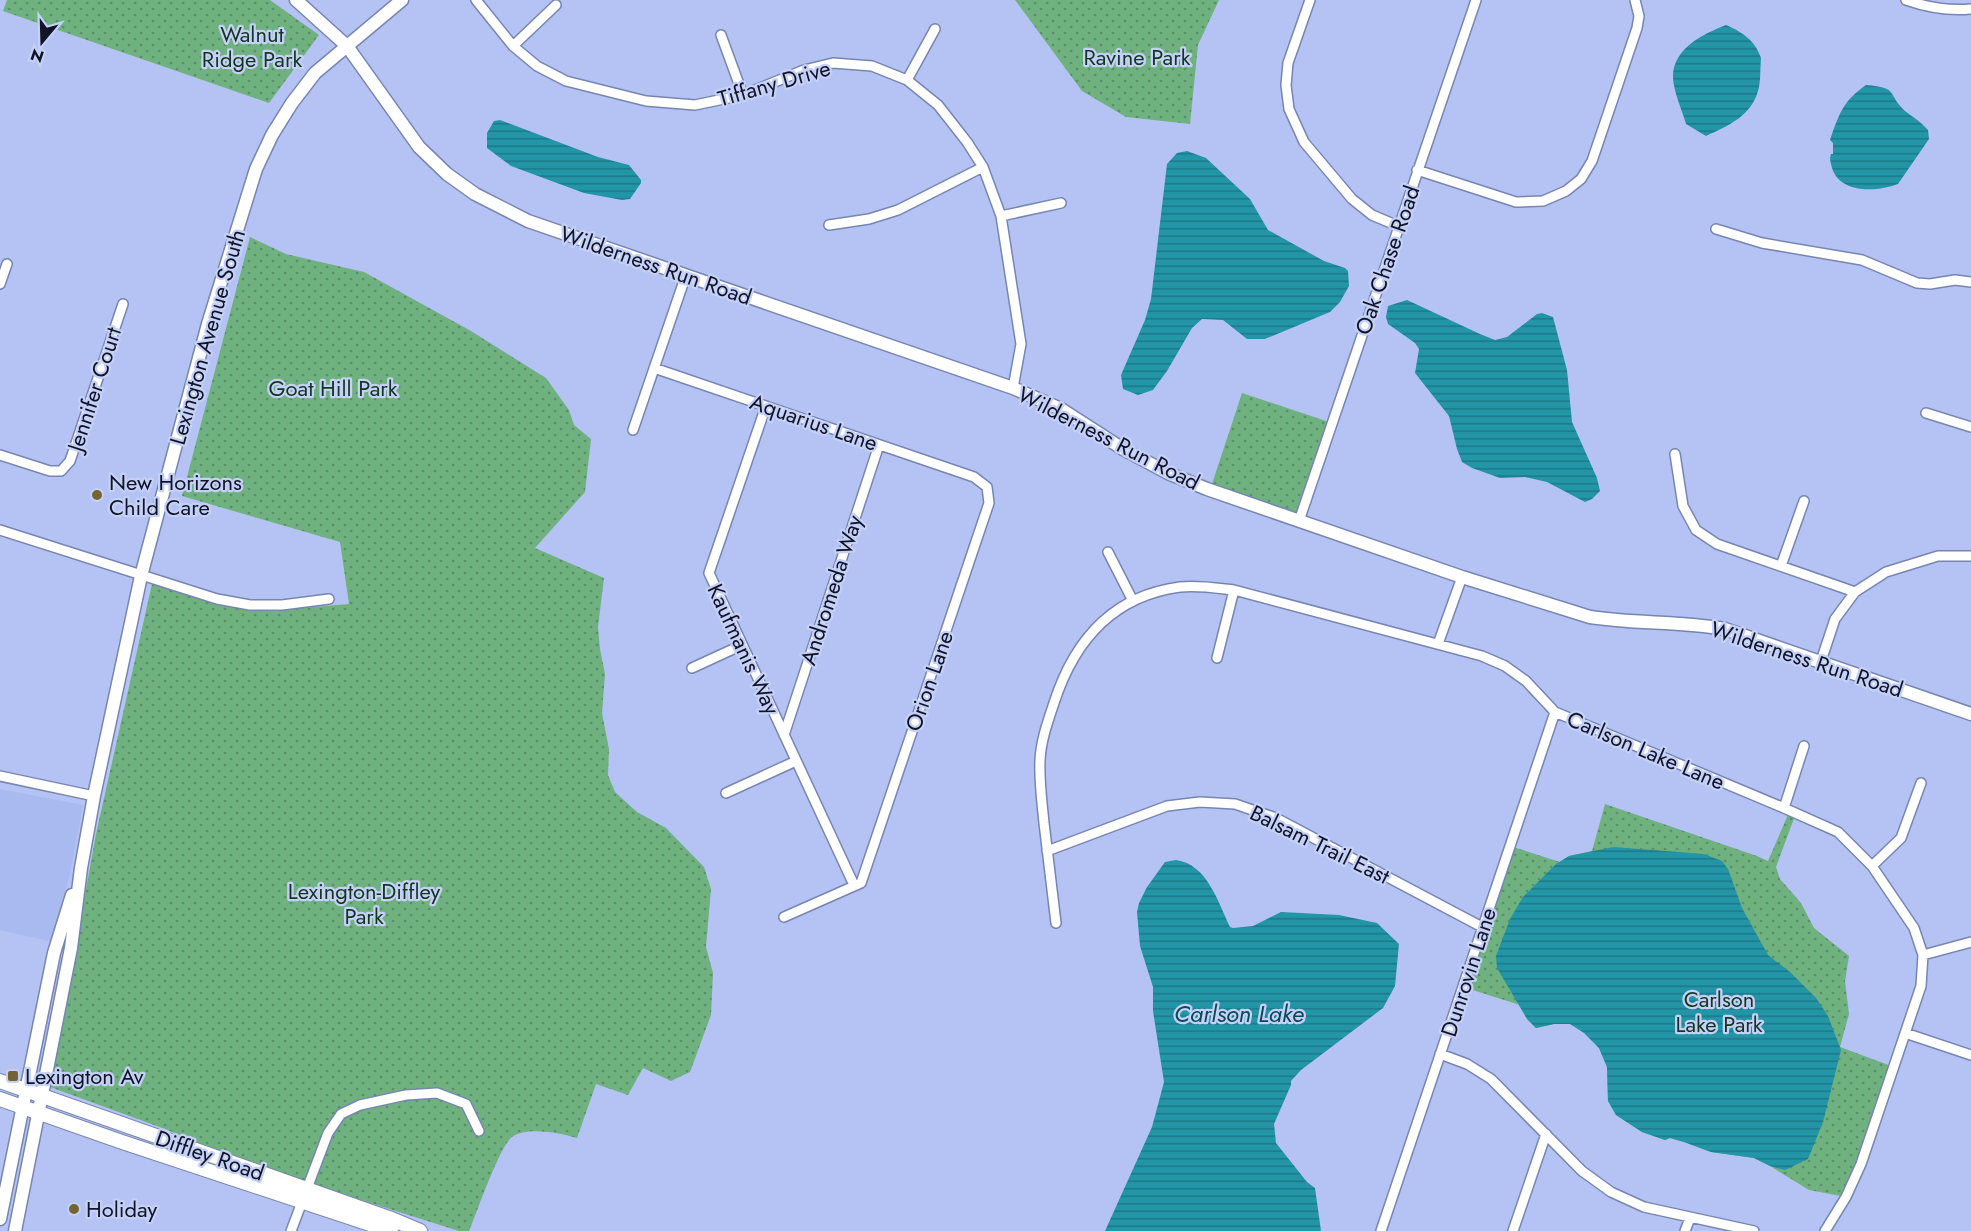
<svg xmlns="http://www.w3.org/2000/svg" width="1971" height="1231" font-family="Jost,sans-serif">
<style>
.built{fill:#a9baf1}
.park{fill:url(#park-dots)}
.water{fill:url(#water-rules)}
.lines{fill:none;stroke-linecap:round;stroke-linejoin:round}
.minor-casing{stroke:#7785b2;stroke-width:12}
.tertiary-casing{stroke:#7785b2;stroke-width:15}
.secondary-casing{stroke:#7785b2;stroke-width:16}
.minor{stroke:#fff;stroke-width:9}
.tertiary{stroke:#fff;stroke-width:12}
.secondary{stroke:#fff;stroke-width:14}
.poi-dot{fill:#746432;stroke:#c4d0f7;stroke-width:2}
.labels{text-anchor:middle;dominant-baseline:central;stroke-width:4.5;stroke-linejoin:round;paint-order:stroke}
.park-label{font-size:22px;fill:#13371e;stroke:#c4d0f7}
.street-label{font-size:22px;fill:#101425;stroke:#c4d0f7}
.poi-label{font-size:22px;fill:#101425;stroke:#c4d0f7;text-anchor:start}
.water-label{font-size:24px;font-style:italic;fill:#0a4a54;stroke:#c4d0f7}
</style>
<defs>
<pattern id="park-dots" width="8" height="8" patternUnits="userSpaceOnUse" patternTransform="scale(1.5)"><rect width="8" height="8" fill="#70b180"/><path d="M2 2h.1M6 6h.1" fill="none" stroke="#5b8f69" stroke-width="1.8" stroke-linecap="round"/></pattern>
<pattern id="water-rules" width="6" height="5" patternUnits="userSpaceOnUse" patternTransform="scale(1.5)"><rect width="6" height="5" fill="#2295a7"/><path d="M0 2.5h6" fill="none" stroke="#1c7888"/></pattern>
</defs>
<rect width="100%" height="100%" fill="#b4c3f3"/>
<path class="built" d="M0,789L83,805L71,869L52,942L0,930Z"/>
<path class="park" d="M7,0H270L319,35L269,103L3,11Z
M1015,0H1219L1198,45L1190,124L1126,117L1082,91Z
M250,237L286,254L364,272L471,331L546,378L569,410L574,425L591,439L585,492L535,548L604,578L598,627L600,649L605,674L602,713L609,749L608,775L615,792L637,812L666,828L704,867L711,889L706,947L713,973L711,1015L690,1072L671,1081L643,1068L628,1095L596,1084L577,1138C561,1133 527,1126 512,1137C499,1147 477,1212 469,1231H459L295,1179L213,1149L165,1129L50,1087L96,834L152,584L231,607L277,610L349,604L340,542L182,496Z
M1242,393L1332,423L1299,521L1210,490Z
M1605,804L1757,856L1768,861L1790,810L1796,813L1776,867L1780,879L1801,903L1814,928L1849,956L1845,981L1849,1014L1840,1047L1894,1067L1846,1197L1809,1190L1770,1166L1754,1158L1711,1152L1684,1142L1670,1138L1665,1140L1642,1132L1616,1115L1608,1101L1607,1067L1599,1048L1584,1032L1570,1024H1554L1536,1028L1527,1019L1520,1005L1463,987L1510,846L1560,862L1569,856L1592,851Z"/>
<path class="water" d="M1726,25C1742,32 1755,40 1761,58C1760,69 1761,81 1758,91C1751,116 1728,126 1706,136L1686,124C1682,110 1674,93 1673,78C1672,49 1703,34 1726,25Z
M1866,85C1900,88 1886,93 1905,111C1913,117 1921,122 1928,130L1929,139L1898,184C1877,192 1840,194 1832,168C1831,163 1829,160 1831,154H1833V143L1830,140C1839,114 1843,101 1866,85Z
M500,120L598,157L629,165L641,180V183L630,199L622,200L584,193L511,166L487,148V133L494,121Z
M1187,151L1206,158L1250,199L1268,230L1324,261L1345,268L1348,271L1349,286L1340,302L1330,312L1265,339H1247L1223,320L1202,319L1192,328L1167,371L1153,390L1138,395L1123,389L1121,375L1145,320L1151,299L1167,164L1177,153Z
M1407,300L1480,334L1495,340L1507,337L1537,314L1542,313L1553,317L1567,370L1572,422L1597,478L1600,491L1592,499L1585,502L1547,482L1525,477L1500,478L1472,468L1462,462L1457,449L1449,416L1415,373L1419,349L1415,343L1388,324L1386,317L1388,306Z
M1613,847L1704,854L1722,861L1728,869L1742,908L1768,955L1790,972L1816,998L1828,1016L1841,1050L1823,1122L1808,1159L1785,1170L1770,1166L1754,1158L1711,1152L1684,1142L1670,1138L1665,1140L1642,1132L1616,1115L1608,1101L1607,1067L1599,1048L1584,1033L1570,1024H1554L1536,1028L1527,1019L1497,968L1496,956L1510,919L1523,897L1556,864L1569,856Z
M1176,860C1207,864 1218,902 1230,927L1233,928L1253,926L1281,912L1339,915L1377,923L1399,944L1395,986L1383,1008L1301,1070L1291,1081V1085L1274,1124L1276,1143L1307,1182L1315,1188L1321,1231H1105L1152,1127L1164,1082L1153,1011V987L1140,946L1137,912L1139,903L1147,887L1165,862Z"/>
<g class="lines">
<defs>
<path id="minor" d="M476,0L513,46L537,66L566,81L646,101L695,105L743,95L804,70L833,63L872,66L907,80L938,105L967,142L983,167L1001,216L1021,344L1013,388
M1310,0L1288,63L1286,85L1289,109L1304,142L1352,199L1372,215L1398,226
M1906,0C1926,7 1949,11 1971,9
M721,35L743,95
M513,46L556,5
M907,80L935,29
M1417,170L1516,202L1543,201L1566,191L1581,179L1592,161L1637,28L1639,16L1635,0
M1001,216L1061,203
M829,225L869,219L898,210L983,167
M1716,229L1762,243L1862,260L1917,283L1930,284L1955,280L1971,282
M0,284L7,264
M654,368L974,477L987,487L989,503L861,883L784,917
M766,406L709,573L854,885
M1926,413L1971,427
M633,430L686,275
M1675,454L1683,506L1696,530L1717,544L1855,592
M0,455L50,471H61L70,461L123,304
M1299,521L1476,0
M0,530L217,599L250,605H282L329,599
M1108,552L1133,601
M1781,566L1804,501
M1438,644L1462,577
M1217,658L1234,590
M1821,661L1835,619L1855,592L1886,572L1938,556H1971
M692,668L742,645
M784,735L879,445
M0,776L94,796
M726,793L796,761
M1784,808L1804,746
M1047,851L1167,806L1200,802L1235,804L1276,818L1482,927
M1872,866L1901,838L1921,783
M1056,923C1052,890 1048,857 1044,823C1042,802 1039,781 1040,760C1041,740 1048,721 1054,703C1074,641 1112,596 1180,587C1198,585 1216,588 1234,590L1482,656L1505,666L1526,681L1555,712L1784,808L1838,832L1872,866L1914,928L1923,955L1921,986L1861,1164L1846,1197L1825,1231
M1923,955L1971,942
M1905,1033L1971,1055
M1440,1054L1467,1064L1491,1079L1582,1171L1611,1192L1644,1207L1754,1231
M291,1231L328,1133L341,1114L360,1105L406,1095L437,1093L466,1104L479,1131
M1381,1231L1555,712
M1513,1231L1546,1134
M1685,1231L1690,1218"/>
<path id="tertiary" d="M296,0L347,46L419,147L447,174L475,194L528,221L1013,388L1061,409L1123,449L1168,473L1207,489L1462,577L1590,617C1635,624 1680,621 1725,629L1971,714
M0,1219L54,953L72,895
M15,1231L71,948L81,868L94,796L141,576L208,324L256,169L272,135L292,103L315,73L402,0"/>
<path id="secondary" d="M0,1081L389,1218L420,1231
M0,1099L122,1142L391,1231"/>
</defs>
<use href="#minor" class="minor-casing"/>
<use href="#tertiary" class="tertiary-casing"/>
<use href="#secondary" class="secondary-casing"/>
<use href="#minor" class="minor"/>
<use href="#tertiary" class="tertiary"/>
<use href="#secondary" class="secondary"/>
</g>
<g class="poi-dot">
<circle cx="97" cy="495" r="6"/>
<rect x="7" y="1070" width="12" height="12" rx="3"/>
<circle cx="74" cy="1209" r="6"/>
</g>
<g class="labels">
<g class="park-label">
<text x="252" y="34">Walnut<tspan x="252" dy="25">Ridge Park</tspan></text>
<text x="1137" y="57">Ravine Park</text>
<text x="333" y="388">Goat Hill Park</text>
<text x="364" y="891">Lexington-Diffley<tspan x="364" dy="25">Park</tspan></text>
<text x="1719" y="999">Carlson<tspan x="1719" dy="25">Lake Park</tspan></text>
</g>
<g class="street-label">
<text transform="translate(774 83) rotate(-16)">Tiffany Drive</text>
<text transform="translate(1387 260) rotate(-71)">Oak Chase Road</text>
<text transform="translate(656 265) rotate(19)">Wilderness Run Road</text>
<text transform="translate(207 337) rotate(-74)">Lexington Avenue South</text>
<text transform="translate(94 389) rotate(-72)">Jennifer Court</text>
<text transform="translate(814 422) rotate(19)">Aquarius Lane</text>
<text transform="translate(1109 438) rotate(27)">Wilderness Run Road</text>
<text transform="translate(831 590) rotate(-72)">Andromeda Way</text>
<text transform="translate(744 649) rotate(65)">Kaufmanis Way</text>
<text transform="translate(1807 659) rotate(18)">Wilderness Run Road</text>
<text transform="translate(929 681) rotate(-71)">Orion Lane</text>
<text transform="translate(1646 750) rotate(23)">Carlson Lake Lane</text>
<text transform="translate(1320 844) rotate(26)">Balsam Trail East</text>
<text transform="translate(1468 972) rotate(-72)">Dunrovin Lane</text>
<text transform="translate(210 1155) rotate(19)">Diffley Road</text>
</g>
<g class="poi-label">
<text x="109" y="482">New Horizons<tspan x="109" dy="25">Child Care</tspan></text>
<text x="25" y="1076">Lexington Av</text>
<text x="86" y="1209">Holiday</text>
</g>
<g class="water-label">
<text x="1239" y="1013">Carlson Lake</text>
</g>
</g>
<g transform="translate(42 42) rotate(199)" stroke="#c4d0f7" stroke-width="4.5" paint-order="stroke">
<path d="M0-4.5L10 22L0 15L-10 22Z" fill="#101425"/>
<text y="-9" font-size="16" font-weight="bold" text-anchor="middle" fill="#101425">N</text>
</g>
</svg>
